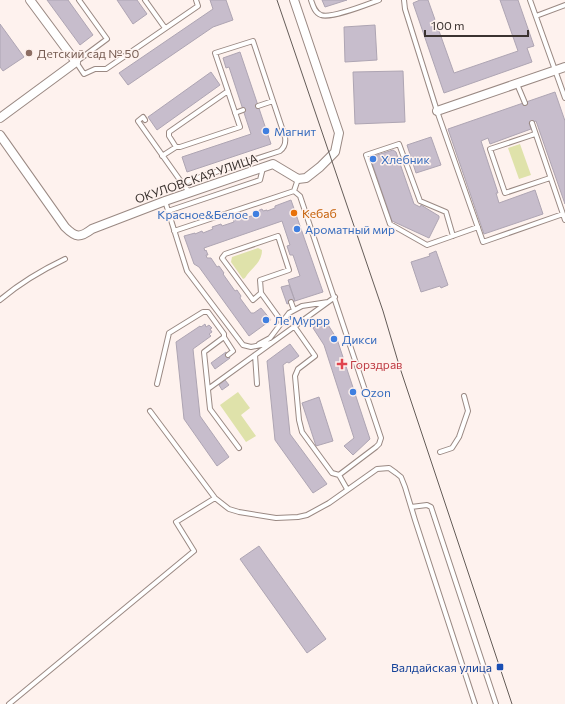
<svg xmlns="http://www.w3.org/2000/svg" width="565" height="704" font-family="Commissioner,sans-serif">
<style>
.green{fill:#dfe2aa}
.building{fill:#c7bdcc;stroke:#aea5b3}
.lines{fill:none;stroke-linecap:round;stroke-linejoin:round}
.service-casing{stroke:#9a8983;stroke-width:6}
.minor-casing{stroke:#9a8983;stroke-width:10}
.service{stroke:#fff;stroke-width:4}
.minor{stroke:#fff;stroke-width:8}
.tram{stroke:#645c58;stroke-width:1}
.education-dot{fill:#8d6e63;stroke:#fef2ee;stroke-width:1.5}
.shop-dot{fill:#3f7fe0;stroke:#fef2ee;stroke-width:1.5}
.food-dot{fill:#e8710a;stroke:#fef2ee;stroke-width:1.5}
.health-dot{fill:#e0444e;stroke:#fef2ee;stroke-width:1.5}
.transit-dot{fill:#1a4fb4;stroke:#fef2ee;stroke-width:1.5}
.labels{text-anchor:middle;dominant-baseline:central;stroke-width:3;stroke-linejoin:round;paint-order:stroke}
.education-label{font-size:12px;fill:#785e54;stroke:#fef2ee;text-anchor:start}
.shop-label{font-size:12px;fill:#366cbe;stroke:#fef2ee;text-anchor:start}
.street-label{font-size:12px;fill:#3b3330;stroke:#fef2ee}
.food-label{font-size:12px;fill:#c56008;stroke:#fef2ee;text-anchor:start}
.health-label{font-size:12px;fill:#be3a42;stroke:#fef2ee;text-anchor:start}
.transit-label{font-size:12px;fill:#164399;stroke:#fef2ee;text-anchor:end}
</style>
<rect width="100%" height="100%" fill="#fef2ee"/>
<path class="green" d="M520,144L531,175L519,179L508,148Z
M258,248L262,250C262,263 251,268 245,278L243,279L231,262L232,257Z
M238,392L250,408L241,415L256,436L246,442L220,405Z"/>
<path class="building" d="M47,0H68L93,35L80,45Z
M117,0H137L147,14L133,24Z
M210,0H226L233,20L213,27L128,85L119,73L213,9Z
M322,0H347L325,7Z
M420,0H428L454,73L518,51L500,0H518L534,46L527,48L532,62L444,93L413,3Z
M0,24L24,57L3,71L0,67Z
M375,25L377,60L345,62L344,27Z
M240,52L271,144L187,172L182,157L251,134L229,67L226,68L223,58Z
M403,71L405,122L355,124L353,72Z
M211,72L220,85L157,130L148,117Z
M555,92L565,121V204L536,121L529,123L531,129L490,144L488,138L481,141L498,193H496L499,203L535,190L543,214L484,234L448,129Z
M431,137L441,165L416,173L407,145Z
M393,150L396,152L414,204L420,207L421,205L439,216V218L429,238L392,221L371,160L374,156Z
M291,200L323,292L295,301L288,280L300,276L293,255H290L287,246L290,245L282,221L204,248L205,251L206,250L208,255H206L207,258H211L217,267L219,266L224,273L223,274L235,291L237,290L241,296L240,298L251,313H254L261,308L271,320L249,336L199,267L194,264L184,236L195,233V234L202,231L203,233L213,229L212,227L221,224L222,226L234,222L233,219L242,216L243,219L254,215L253,213L262,209L263,211L267,210V211L275,208V206Z
M436,251L448,285L441,288L440,286L421,292L411,262L430,256L429,254Z
M289,285L295,301L287,304L281,287Z
M325,320L337,339L370,439L353,455L344,446L354,438L353,435L324,345L313,328Z
M205,324L206,327L209,325L212,328L210,329L212,332L209,334L211,336L193,349L200,416L229,457L217,466L184,419L176,342L200,326L201,327Z
M290,344L299,356L289,363L287,362L283,365L290,434L327,484L313,493L275,440L267,361Z
M226,352L230,358L215,369L211,363Z
M225,380L229,385L222,390L219,385Z
M319,397L333,441L316,446L302,403Z
M259,546L326,639L307,653L240,559Z"/>
<g class="lines">
<defs>
<path id="service" d="M79,0L107,39L76,62L84,74L95,69H106L198,6L196,0
M145,0L165,28
M311,0C313,6 315,13 321,15C331,19 368,4 379,0
M404,0L405,9L437,111L483,242L563,214
M530,0L565,98
M536,16L565,5
M517,84L525,103
M258,106L273,101
M235,113L243,110
M145,120L143,117L138,121L182,183L190,193
M532,123L565,220
M535,134L490,149L505,193L550,178
M176,147L169,136V132L228,91
M162,156L176,147H180L240,127L215,53L253,41L285,137C286,143 285,147 280,151L182,183
M294,191L298,179
M165,201L187,271L243,345L251,347L271,343
M168,211L260,180L263,168
M174,231L294,191L300,196L381,438L379,444L376,447L339,475L332,473L302,432L299,420L295,376L298,369L315,356L294,326
M453,236L446,212L420,201L399,144L366,155L390,224L427,245L478,227
M261,293L260,280L289,270L278,236L225,254L222,258L253,300L261,293L282,322
M0,300C20,283 42,270 65,259
M291,302L294,310
M224,337L233,351L228,355
M259,344L270,338L289,313L302,306L328,302
M255,355L257,384
M157,384L169,333L203,312H208L224,334V337L204,352L210,409L239,448
M208,389L335,297
M150,411L215,498L229,509L239,512L276,518L298,517L307,515L329,503L377,469L389,468L396,473L401,477L405,487L415,520L475,704
M440,452L452,448L459,437L468,411L464,396
M339,475L347,489
M411,507L427,505L431,507L496,704
M9,704L194,551L176,522L215,498"/>
<path id="minor" d="M437,111L565,67
M0,118L76,62L30,0
M0,135L65,227C76,238 80,238 92,229L165,201L273,164L298,179L306,178L320,167L335,152L339,133L294,0"/>
</defs>
<use href="#service" class="service-casing"/>
<use href="#minor" class="minor-casing"/>
<use href="#service" class="service"/>
<use href="#minor" class="minor"/>
<path class="tram" d="M277,0L383,311L399,365L512,704"/>
</g>
<circle class="education-dot" cx="29" cy="53" r="4"/>
<g class="shop-dot">
<circle cx="266" cy="131" r="4"/>
<circle cx="373" cy="159" r="4"/>
<circle cx="256" cy="214" r="4"/>
<circle cx="297" cy="229" r="4"/>
<circle cx="266" cy="320" r="4"/>
<circle cx="334" cy="339" r="4"/>
<circle cx="353" cy="392" r="4"/>
</g>
<circle class="food-dot" cx="294" cy="213" r="4"/>
<path class="health-dot" d="M340 358h4v4h4v4h-4v4h-4v-4h-4v-4h4z"/>
<rect class="transit-dot" x="496" y="663" width="8" height="8" rx="2"/>
<g class="labels">
<g class="education-label">
<text x="37" y="53">Детский сад № 50</text>
</g>
<g class="shop-label">
<text x="274" y="131">Магнит</text>
<text x="381" y="159">Хлебник</text>
<text x="248" y="214" text-anchor="end">Красное&amp;Белое</text>
<text x="305" y="229">Ароматный мир</text>
<text x="274" y="320">Ле'Муррр</text>
<text x="342" y="339">Дикси</text>
<text x="361" y="392">Ozon</text>
</g>
<g class="street-label">
<text transform="translate(196 178) rotate(-19)">ОКУЛОВСКАЯ УЛИЦА</text>
</g>
<g class="food-label">
<text x="302" y="213">Кебаб</text>
</g>
<g class="health-label">
<text x="350" y="364">Горздрав</text>
</g>
<g class="transit-label">
<text x="492" y="667">Валдайская улица</text>
</g>
</g>
<path d="M425 30v6h103v-6" fill="none" stroke="#3b3330" stroke-width="2"/>
<text x="431" y="30" font-size="12" fill="#3b3330" stroke="#fef2ee" stroke-width="3" paint-order="stroke">100 m</text>
</svg>
